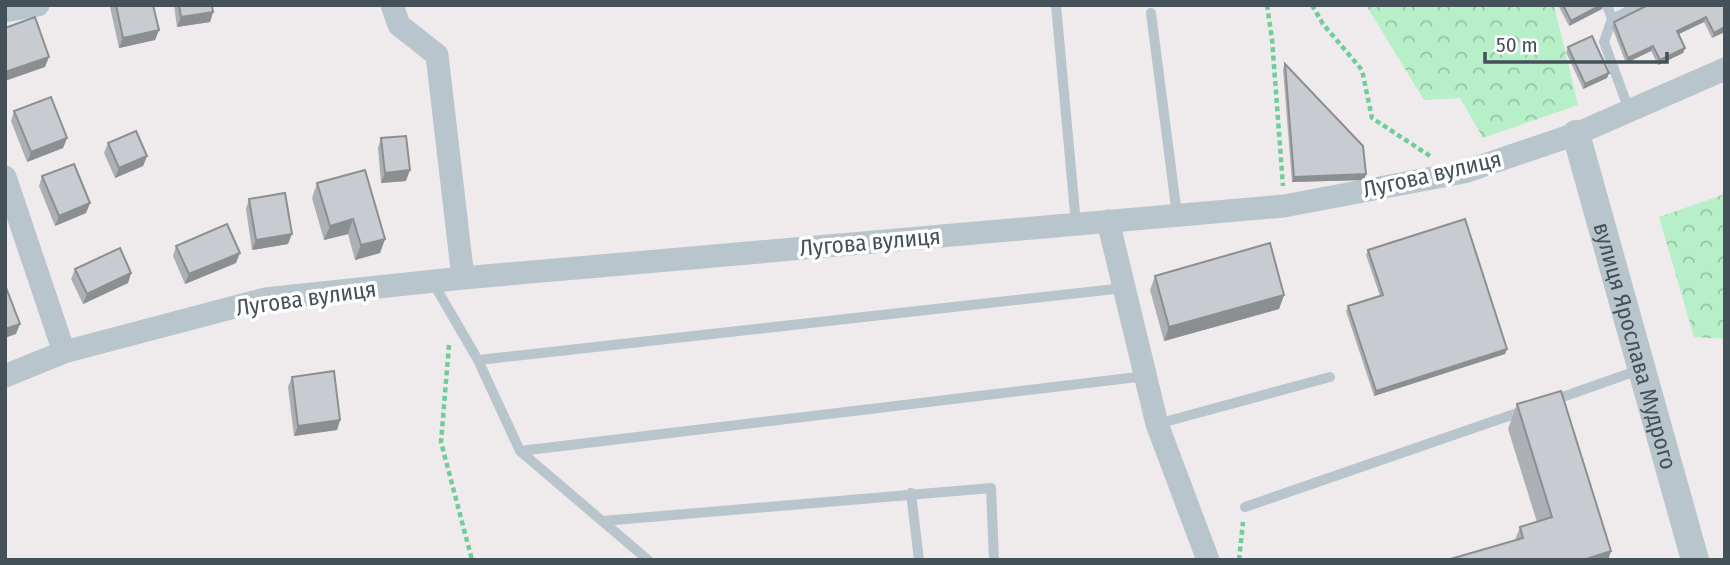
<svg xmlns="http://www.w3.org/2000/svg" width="1730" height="565" font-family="'Fira Sans Condensed',sans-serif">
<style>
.forest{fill:url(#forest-crowns)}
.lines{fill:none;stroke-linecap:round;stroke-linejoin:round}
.path{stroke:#6fcd97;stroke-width:4.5;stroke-dasharray:5 3.5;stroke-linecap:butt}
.service{stroke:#b9c5cc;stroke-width:10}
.minor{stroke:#b9c5cc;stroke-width:23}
.tertiary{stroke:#b9c5cc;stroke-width:28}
.wall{fill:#acafb4}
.shaded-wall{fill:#8c8f92}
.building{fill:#c8ccd1;stroke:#8c8f92;stroke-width:2}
.labels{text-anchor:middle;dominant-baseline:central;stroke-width:7;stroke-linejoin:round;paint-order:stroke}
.street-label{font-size:23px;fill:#445159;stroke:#fff}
</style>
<defs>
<pattern id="forest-crowns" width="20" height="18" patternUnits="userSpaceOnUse" patternTransform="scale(1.75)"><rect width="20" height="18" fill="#b7efc8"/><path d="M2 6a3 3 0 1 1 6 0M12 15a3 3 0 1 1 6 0" fill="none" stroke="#96c4a5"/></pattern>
</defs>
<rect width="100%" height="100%" fill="#efebec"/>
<path class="forest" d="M1366,5H1554L1578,105L1483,138L1460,98L1424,100Z
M1725,194V339L1694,337L1659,217Z"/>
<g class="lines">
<path class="path" d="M1267,5L1272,39L1283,186
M1312,5L1323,24L1362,70L1372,118L1430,156
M449,345L441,442L472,560
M1239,560L1243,522"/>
<path class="service" d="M1056,5L1076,224
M1607,5L1612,19L1604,42L1629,110
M1151,13L1177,215
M1612,19L1641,5
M432,281L478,360L520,451L648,560
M478,360L1124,288
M1551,401L1642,369
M1157,424L1330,377
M520,451L1146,376
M911,493L919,560
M1245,507L1526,410
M603,521L991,488L994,560"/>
<path class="minor" d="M392,5L399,25L437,55L463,278
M5,11L38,5
M5,177L64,352
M1108,221L1157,424L1208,560
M5,376L64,352L265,299L463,278L1284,206L1464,172L1576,134L1725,69"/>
<path class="tertiary" id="s1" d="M1576,134L1695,560"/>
</g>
<path class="wall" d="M111,5H153L159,30L155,40L119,48L110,7Z
M174,5H212L213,12L210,22L177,27Z
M1558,5H1603L1602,9L1569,26Z
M1725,5L1712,38L1704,22L1678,34L1685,48L1683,53L1658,65L1651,51L1626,63L1612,27L1614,22Z
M1568,47L1609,73L1607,78L1583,89L1566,52Z
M1285,64L1364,180L1292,182L1283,69Z
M14,111L67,138L63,148L27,162L11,121Z
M381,138L406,181L381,183L378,148Z
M108,143L147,156L143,166L115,178L104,153Z
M42,176L90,203L86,213L55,226L39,186Z
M317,183L385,239L380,253L355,260L348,234L324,240L312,198Z
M249,199L288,244L252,250L246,209Z
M176,246L236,263L185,284L173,256Z
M1368,250L1507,349L1505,354L1374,396L1346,311L1348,306L1380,296L1366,255Z
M75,269L131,273L128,283L83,304L71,279Z
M1155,276L1284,295L1279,309L1164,341L1150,290Z
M292,377L340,420L337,430L294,436L288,387Z
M1517,404L1611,551L1608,560H1447L1515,540L1520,527L1537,522L1508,429Z"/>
<path class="shaded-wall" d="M1601,5H1603L1602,9L1569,26L1571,21Z
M213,12L210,22L177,27L181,17Z
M1706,17L1704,22L1675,36L1677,31Z
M1725,27V32L1712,38L1714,33Z
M159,30L155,40L119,48L123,38Z
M1653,46L1651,51L1626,63L1628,58Z
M1685,48L1683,53L1658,65L1660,60Z
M49,57L45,67L5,81V72Z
M1609,73L1607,78L1583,89L1585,84Z
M67,138L63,148L27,162L31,152Z
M147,156L143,166L115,178L119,168Z
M410,170L406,181L381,183L385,173Z
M1366,174L1364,180L1292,182L1294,177Z
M90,203L86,213L55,226L59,216Z
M353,219L348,234L324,240L330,226Z
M292,234L288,244L252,250L256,240Z
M385,239L380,253L355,260L361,245Z
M240,253L236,263L185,284L189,274Z
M131,273L128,283L83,304L87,294Z
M1284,295L1279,309L1164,341L1169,327Z
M20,324L16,334L5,338V329Z
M1507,349L1505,354L1374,396L1376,391Z
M340,420L337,430L294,436L298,426Z
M1611,551L1608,560H1583Z"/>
<path class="building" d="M116,5H153L159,30L123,38Z
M179,5H212L213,12L181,17Z
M1563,5H1601L1571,21Z
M1648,5H1725V27L1714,33L1706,17L1677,31L1685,48L1660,60L1653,46L1628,58L1614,22Z
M35,17L49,57L5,72V28Z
M1592,36L1609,73L1585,84L1568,47Z
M1285,64L1363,146L1366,174L1294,177Z
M51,97L67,138L31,152L14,111Z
M136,131L147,156L119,168L108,143Z
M406,136L410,170L385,173L381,138Z
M74,164L90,203L59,216L42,176Z
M365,170L385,239L361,245L353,219L330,226L317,183Z
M285,193L292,234L256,240L249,199Z
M1465,219L1507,349L1376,391L1348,306L1383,295L1368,250Z
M227,224L240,253L189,274L176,246Z
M1270,243L1284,295L1169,327L1155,276Z
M120,248L131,273L87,294L75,269Z
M5,285L20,324L5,329Z
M334,371L340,420L298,426L292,377Z
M1561,391L1611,551L1583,560H1447L1523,538L1520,527L1552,517L1517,404Z"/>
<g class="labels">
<g class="street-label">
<text transform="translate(1432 174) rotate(-13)">Лугова вулиця</text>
<text transform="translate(870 242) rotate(-5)">Лугова вулиця</text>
<text transform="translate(306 298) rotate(-8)">Лугова вулиця</text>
<text stroke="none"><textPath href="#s1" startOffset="220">вулиця Ярослава Мудрого</textPath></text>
</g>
</g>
<rect width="1730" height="565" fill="none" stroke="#445159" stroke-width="14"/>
<path d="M1485 52v10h182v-10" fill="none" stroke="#445159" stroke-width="3.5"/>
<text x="1496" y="52" font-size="21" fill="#445159" stroke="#ffffff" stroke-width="5" paint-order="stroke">50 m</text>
</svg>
